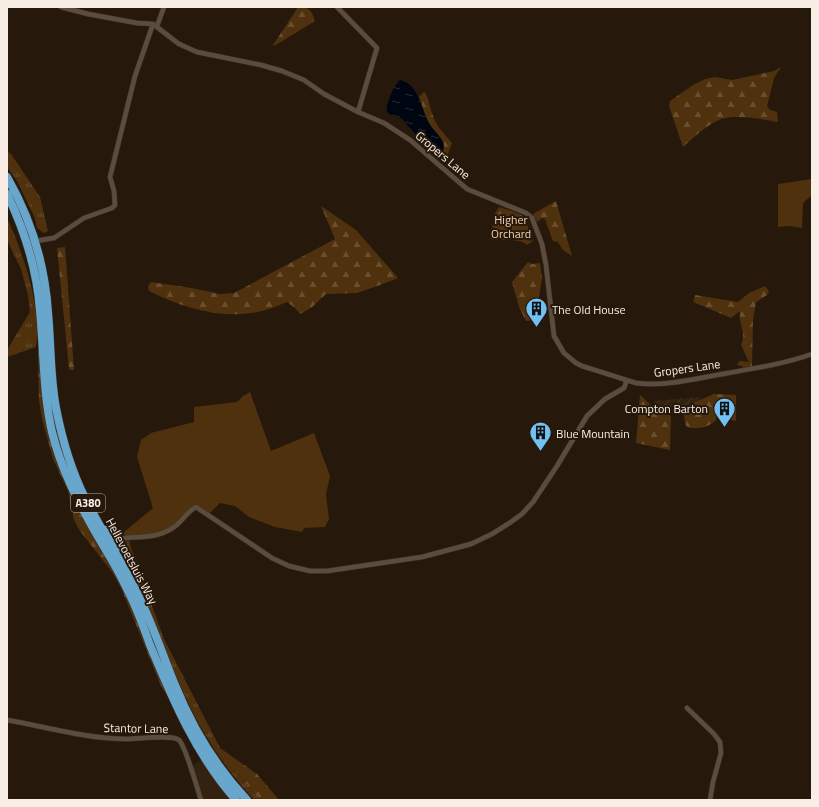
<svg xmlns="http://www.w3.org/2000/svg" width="819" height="807" font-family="'Titillium Web',sans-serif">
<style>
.built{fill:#33220f}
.industrial{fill:url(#industrial-furrows)}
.grass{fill:url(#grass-tufts)}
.forest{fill:url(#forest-firs)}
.green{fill:#4f310d}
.water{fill:url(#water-ripples)}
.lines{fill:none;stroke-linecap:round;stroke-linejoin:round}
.minor-casing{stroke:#3e342e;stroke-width:5.5}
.trunk-casing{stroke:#3e342e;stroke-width:9}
.minor{stroke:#5b4c3d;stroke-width:4.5}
.trunk{stroke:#68a6cc;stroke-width:8}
.labels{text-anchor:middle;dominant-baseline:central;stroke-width:4;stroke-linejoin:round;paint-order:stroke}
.shield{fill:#26190c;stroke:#b9aea5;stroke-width:1}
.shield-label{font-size:11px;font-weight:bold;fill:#f8eee6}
.street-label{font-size:12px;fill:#f8eee6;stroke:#26190c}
.park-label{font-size:12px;fill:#f3d0af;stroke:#26190c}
.poi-label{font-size:12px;fill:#f8eee6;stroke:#26190c;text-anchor:start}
</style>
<defs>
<pattern id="industrial-furrows" width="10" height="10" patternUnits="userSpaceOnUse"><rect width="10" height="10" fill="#33220f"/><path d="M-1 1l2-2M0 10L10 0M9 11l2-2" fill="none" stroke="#473826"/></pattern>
<pattern id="grass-tufts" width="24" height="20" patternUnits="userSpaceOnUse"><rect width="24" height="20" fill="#4f310d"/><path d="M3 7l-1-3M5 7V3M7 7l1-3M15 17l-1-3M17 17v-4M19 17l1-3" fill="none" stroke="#694f30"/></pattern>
<pattern id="forest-firs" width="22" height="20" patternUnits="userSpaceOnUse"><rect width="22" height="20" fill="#4f310d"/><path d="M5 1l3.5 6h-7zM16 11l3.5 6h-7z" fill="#694f30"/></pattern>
<pattern id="water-ripples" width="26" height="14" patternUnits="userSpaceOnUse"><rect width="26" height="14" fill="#000512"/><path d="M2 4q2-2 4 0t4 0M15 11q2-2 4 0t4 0" fill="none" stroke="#262a34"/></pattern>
</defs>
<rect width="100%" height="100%" fill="#26190c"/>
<path class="built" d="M202,760L209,772L229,800H204L192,766Z"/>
<path class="industrial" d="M700,397L699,401L691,406H686L662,408L656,407L654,401Z"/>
<path class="grass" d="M7,151L11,154L40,197L48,231L44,233L37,228L35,218L17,181L7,167Z
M7,218C23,252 42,308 36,347L7,357V350L30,312L28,295L21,269L7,240Z
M128,540L130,542V545L164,639L220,748L217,751L225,762L239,775L260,800H254C237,781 221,761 208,739C178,691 163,637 138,587C133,576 119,557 123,545Z"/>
<path class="forest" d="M295,7C308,7 311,8 315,21L274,46L273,45L297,9Z
M781,67L774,78L767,106L770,110L777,112L778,122C762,119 736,114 721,119C707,125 694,137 683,147L669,106L670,101L693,85L705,79L715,77L732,80L774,71Z
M424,92C429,96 429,107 432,113C436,127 443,132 452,143L448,154L447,164L441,157C448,139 435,135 428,121C424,113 422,104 419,97Z
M556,201L572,256L562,249L558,242L553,241L545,219L542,218L537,222L533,214Z
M321,206L356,230L398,278L380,285L357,293L326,294L311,308L300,314L295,308L287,302C277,306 268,310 257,312C219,319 183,308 149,291L148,286L151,282L191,288L220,294L234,293L335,239Z
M499,207L512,211L523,216L532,236L528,239L529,241L532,240L533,241L527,245C519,237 499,242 489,238H494L498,231L492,227L496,219C492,214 497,212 499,207Z
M65,247L74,370H70L69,369L57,248Z
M528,262L532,264L540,263L542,278L536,318L534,320L526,321L519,307L512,282Z
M765,286L769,291L767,295L756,302L753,320L752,366L743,368L742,366L737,365L739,361L749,362L741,345C747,331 738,325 740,311L731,318L693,302L695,295L738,302L749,293Z
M38,350L41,352L57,454L116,569L168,693L166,694L161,686L121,588L112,572L80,531L74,520L68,491L53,459L42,419L39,400Z
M714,394L736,395V421L731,420L726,410L720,406L717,409L716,420C710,427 695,431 686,426L682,407L691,406L693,403Z
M640,395L654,408L671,416L670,450L636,443Z
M220,748L257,774L279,800H260L239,775L225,762L217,751Z"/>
<path class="green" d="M812,179V195L803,203L802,228L790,226L778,227V184Z
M250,392L271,451L314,433L330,476L326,494L329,519L325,527L304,528L302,532L275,527L249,517L235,506L220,503L209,514L196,505C187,509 185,516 178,522C165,535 144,535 127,536L124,534V532L153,508L137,457L141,440L151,433L194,422V407L237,402L243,396Z"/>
<path class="water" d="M400,80C420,84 421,111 430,125C434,131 440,135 443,142C445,147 443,152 441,157L427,147L401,118L389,114L386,110C389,98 392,88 400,80Z"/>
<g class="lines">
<defs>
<path id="minor" d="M61,7L88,14L137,23L153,24L179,44L197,52L261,65L282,71L304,80L324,94L358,112L384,123L410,140L467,189L526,213L532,218L542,244L546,265L554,336L564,353L576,363L582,366L636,383C666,387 698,378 728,373C756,368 784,364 812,354
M337,7L377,48L358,112
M157,26L164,7
M35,241L54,238L84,218L112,208L115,205L114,191L110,177L135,76L153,24
M119,539C136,536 155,539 171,529C181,524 186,512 196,507L272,558L289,566L310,571H327L422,557L471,544L492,534L511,522L522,514L533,502L557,466L587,416L605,399L624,388L627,380
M687,708L714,734L720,742L721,753L713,782L710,800
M7,720C47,727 87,739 127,739C139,739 171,734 179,740C186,747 197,788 201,800"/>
<path id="trunk" d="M7,177C31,219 45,265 48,313C51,344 50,377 56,408C62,439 71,470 85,498C102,532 123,563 139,597C153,625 163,656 175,685C192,727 216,767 247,800
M7,194C25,231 37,270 40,311C44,352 43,393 52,432C61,469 78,502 97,535C107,552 118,569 126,587C136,606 143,625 150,645C173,700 196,755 236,800
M105,530L111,536L119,539L115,553"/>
</defs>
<use href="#minor" class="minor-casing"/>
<use href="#trunk" class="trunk-casing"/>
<use href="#minor" class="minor"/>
<use href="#trunk" class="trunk"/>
</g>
<defs>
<symbol id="building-pin" viewBox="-11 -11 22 30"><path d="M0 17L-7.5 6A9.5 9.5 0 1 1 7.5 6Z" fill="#71c1f5" stroke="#26190c"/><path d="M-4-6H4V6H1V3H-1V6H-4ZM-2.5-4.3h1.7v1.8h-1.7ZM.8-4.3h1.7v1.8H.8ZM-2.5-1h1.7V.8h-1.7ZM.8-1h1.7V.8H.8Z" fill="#111"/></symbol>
</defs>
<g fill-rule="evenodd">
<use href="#building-pin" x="524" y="296" width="25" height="34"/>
<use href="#building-pin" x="712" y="396" width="25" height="34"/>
<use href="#building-pin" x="528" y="420" width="25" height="34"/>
</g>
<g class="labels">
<rect class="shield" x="71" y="494" width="34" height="18" rx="3"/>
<g class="shield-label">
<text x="88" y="503">A380</text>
</g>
<g class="street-label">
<text transform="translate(443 155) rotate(40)">Gropers Lane</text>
<text transform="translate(687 368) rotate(-8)">Gropers Lane</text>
<text transform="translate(132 561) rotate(62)">Hellevoetsluis Way</text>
<text transform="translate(136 728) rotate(1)">Stantor Lane</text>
</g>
<g class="park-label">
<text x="511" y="219">Higher<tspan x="511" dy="14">Orchard</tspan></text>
</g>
<g class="poi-label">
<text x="552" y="309">The Old House</text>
<text x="708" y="408" text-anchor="end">Compton Barton</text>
<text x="556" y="433">Blue Mountain</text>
</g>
</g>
<rect width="819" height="807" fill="none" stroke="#f8eee6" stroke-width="16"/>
</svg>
